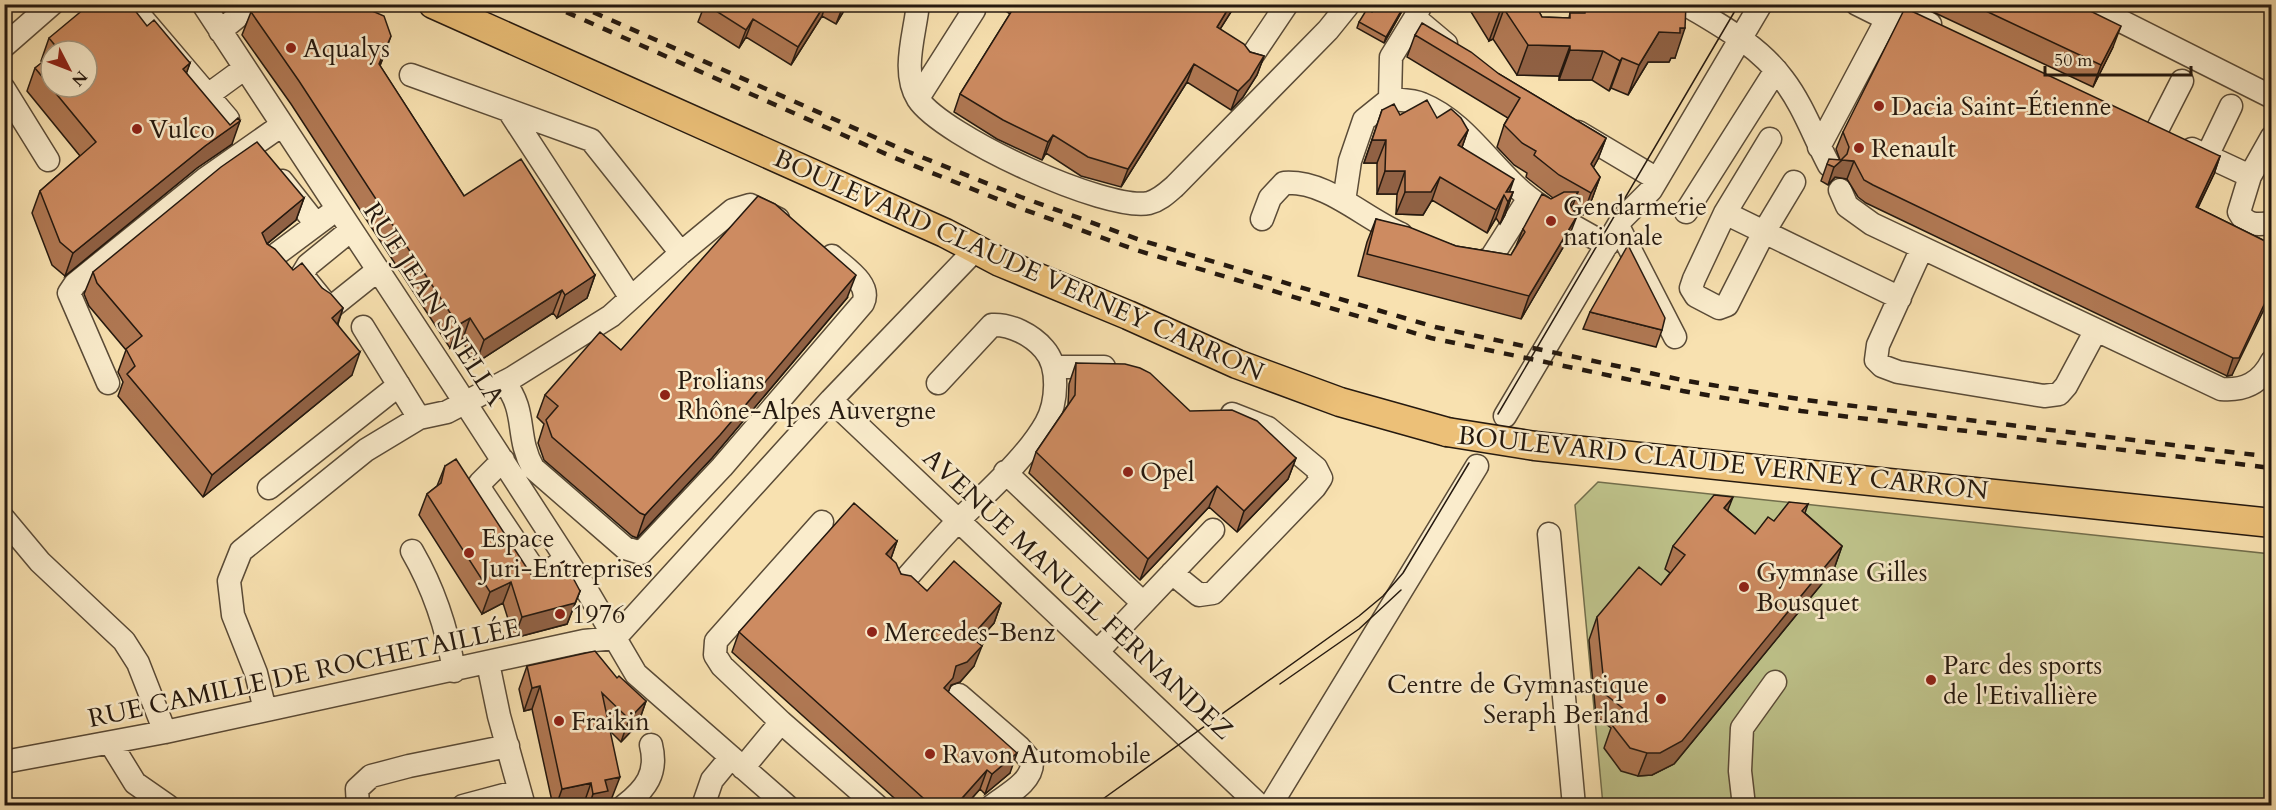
<svg xmlns="http://www.w3.org/2000/svg" width="2276" height="810" font-family="Cardo,serif">
<style>
.green{fill:#bec28a;stroke:#726e4c;stroke-width:1.5}
.lines{fill:none;stroke-linecap:round;stroke-linejoin:round}
.minor-casing{stroke:#5a4b37;stroke-width:25}
.major-casing{stroke:#25190f;stroke-width:31}
.minor{stroke:#faeccc;stroke-width:22}
.major{stroke:#ecc078;stroke-width:28}
.tram{stroke:#25190f;stroke-width:1.5}
.rail{stroke:#25190f;stroke-width:4.5;stroke-dasharray:10 10;stroke-linecap:butt}
.major-bridge-casing{stroke:#25190f;stroke-width:31;stroke-linecap:butt}
.major-bridge{stroke:#ecc078;stroke-width:28}
.wall{fill:#b07853;stroke:#25190f;stroke-width:1.5;fill-rule:evenodd}
.shaded-wall{fill:#906144;stroke:#25190f;stroke-width:1.5}
.building{fill:#cd8b61;stroke:#25190f;stroke-width:1.5}
.poi-dot{fill:#8f2418;stroke:#faeccc;stroke-width:2}
.labels{text-anchor:middle;dominant-baseline:central;stroke-width:5;stroke-linejoin:round;paint-order:stroke}
.poi-label{font-size:26px;fill:#25190f;stroke:#faeccc;text-anchor:start}
.street-label{font-size:26px;fill:#25190f;stroke:#faeccc}
</style>
<rect width="100%" height="100%" fill="#f8e1b0"/>
<filter id="stains"><feTurbulence type="fractalNoise" baseFrequency=".00333" numOctaves="4"/><feColorMatrix values="0 0 0 0 .2 0 0 0 0 .09 0 0 0 0 .02 0 0 0 .5 -.17"/></filter>
<radialGradient id="worn" r=".72"><stop offset=".6" stop-color="#630" stop-opacity="0"/><stop offset="1" stop-color="#630" stop-opacity=".3"/></radialGradient>
<path class="green" d="M1598,482L2271,554V805H1603L1575,505Z"/>
<g class="lines">
<defs>
<path id="minor" d="M130,4L228,119
M203,4L451,381L589,594L636,674L787,806
M918,4C915,34 901,72 918,99C942,136 1106,212 1149,203C1160,200 1167,193 1175,186L1328,30L1349,4
M1421,4L1415,18L1446,44
M1685,4C1721,26 1758,45 1783,79C1803,105 1814,137 1829,165
M2087,4L2272,97
M1887,19C1899,4 1914,17 1930,24
M220,31L236,18L244,4
M4,46L52,4
M1250,59L1287,4
M4,89L48,160
M208,95L245,68
M918,98L974,10
M1390,99C1400,100 1413,100 1422,104C1471,124 1496,178 1541,206
M509,111L631,298
M1578,132L1657,179
M2156,132L2182,81
M1770,139L1725,213L1694,279L1691,288L1696,296L1719,308L1727,305L1764,232L1794,182
M1819,147L1887,19L1857,4
M2192,149L2250,176L2239,212C2246,226 2257,225 2272,223
M2207,156L2231,106
M2250,176L2272,137
M282,181L316,224
M1840,190L1847,206L1872,224L2221,389C2244,391 2261,383 2272,361
M1344,201L1350,161L1364,120L1390,99L1391,57L1415,18
M1686,212L1776,70
M1725,213L1900,298
M1262,219L1270,198L1284,183C1327,180 1363,218 1401,234
M1618,226L1675,337
M1575,227L1607,245
M351,230L308,265L302,275L324,302L333,306L378,270
M1922,248L1878,345L1876,360L1882,366L1898,372L2044,396L2059,394L2066,386L2096,330
M681,253L733,210L750,205L778,219
M270,259L329,215
M1468,260L1482,262L1491,258L1529,198
M363,327L419,418
M1054,367H1104
M504,382C528,412 515,436 533,468L625,548L641,553L722,467L863,303C872,284 845,268 832,256
M108,383L69,293L75,284L205,179L282,125
M831,400L1260,806
M1505,416L1622,219L1651,190L1761,4
M503,460L480,483L482,492L533,568L546,573L566,559
M1005,472L1143,603
M269,488L399,385
M4,519L40,562L124,641L138,663L165,732
M1549,534L1574,806
M412,551C434,589 447,628 454,671
M1172,573L1199,595L1213,593L1315,487L1321,478L1316,468L1268,428L1232,414
M902,583C921,562 940,539 960,519C988,491 1027,457 1046,423C1057,403 1060,367 1044,349C1032,335 1011,324 992,325L938,383
M615,638L831,400L975,250
M1098,651L1213,530
M488,663L499,716L524,806
M959,695L1019,747L1032,762C1033,782 1006,795 992,806
M265,710L256,673L233,615L229,581L241,551L366,450L419,418L447,412L512,378L611,316L681,253L591,140L411,75
M781,722L722,666L715,655L716,641L822,522
M111,744L135,783L168,806
M4,762L165,732L584,641L615,638
M743,768L781,722L877,806
M358,806L357,789L371,776L409,766L508,746
M463,806L519,791
M624,806C646,789 658,773 651,745
M703,806L712,780L731,757
M1270,806L1477,466
M1744,806L1740,771L1742,728L1775,682"/>
<path id="major" d="M433,4L945,233L1000,262L1128,315L1237,364L1340,402L1447,432
M1535,446L2272,523"/>
</defs>
<use href="#minor" class="minor-casing"/>
<use href="#major" class="major-casing"/>
<use href="#minor" class="minor"/>
<use href="#major" class="major"/>
<path class="tram" d="M1498,414L1739,4
M1280,684L1359,629L1401,590
M1093,806L1359,616L1383,596L1403,573L1469,463"/>
<path class="rail" d="M548,4L895,158L1017,207L1136,250L1431,338L1683,391L1801,411L2272,468
M575,4L899,148L1021,197L1140,240L1435,327L1687,381L1805,400L2272,457"/>
<defs>
<path id="major-bridge" d="M1447,432L1535,446"/>
</defs>
<use href="#major-bridge" class="major-bridge-casing"/>
<use href="#major-bridge" class="major-bridge"/>
</g>
<path class="wall" d="M705,4H848L836,24L822,16L791,65L746,37L739,48L698,22Z
M995,4H1236L1220,29L1250,52L1264,56L1257,75L1243,97L1231,110L1187,82L1121,187L1081,176L1046,153L1042,160L997,139L954,112L960,94L1010,14Z
M1376,4H1406L1384,43L1357,28L1359,22L1372,12Z
M1463,4H1535L1542,17L1569,18L1570,13H1579L1580,4H1686L1675,58H1671L1669,62H1648L1628,95L1611,88L1609,91L1592,80H1559V76L1517,75L1493,39L1489,41L1468,7Z
M1916,4H2076L2113,47L2093,87Z
M105,11L147,26L190,63L186,73L232,144L197,168L65,276L52,265L32,213L40,191L80,156L27,91L35,68L42,63L41,61L49,38ZM51,51H87L51,87Z
M251,12L383,58L380,66L464,196L595,275L587,298L557,318L553,313L476,363L462,341L450,348L291,104L242,35Z
M1415,35L1499,74L1606,138L1598,159L1593,168L1600,177L1592,199L1583,215L1573,209L1568,239L1521,319L1358,276L1367,242L1376,219L1456,246L1511,255L1516,246L1523,229L1553,198L1526,177L1527,173L1514,165L1497,147L1504,125L1508,118L1407,57Z
M1382,110L1400,115L1437,118L1468,130L1462,147L1509,192H1513L1505,215L1500,224L1496,218L1487,233L1432,200L1423,215L1396,214L1397,194H1377V163H1364Z
M1843,132L2220,156L2214,174L2198,208L2271,244L2232,375L2227,376L1866,203L1858,197L1847,179L1835,177L1828,185L1821,181L1827,164L1840,160L1836,149Z
M304,198L296,220L267,244L293,270L322,288L343,308L338,324L352,375L203,497L118,396L123,382L118,372L126,350L89,306L84,294L93,272Z
M847,298L712,458L637,538L632,536L544,460L538,443L544,424L537,417L545,395L621,350Z
M1590,312L1662,330L1656,347L1583,329Z
M1076,363L1296,458L1288,479L1237,532L1209,507L1140,580L1029,473L1036,452L1068,405L1069,384Z
M445,466L534,579L580,591L567,624L514,638L503,603L482,614L419,515L427,494L437,486Z
M1808,504L1805,513L1842,546L1834,569L1674,764L1652,775L1638,776L1621,771L1604,748L1611,728L1596,716L1589,640L1597,617L1661,585L1670,573L1665,569L1673,546L1728,511L1755,534L1774,521Z
M897,541L891,558L901,574L927,591L1001,603L994,623L977,642L974,666L960,682L951,685L948,692L1010,773L985,794L980,789L965,806H903L732,652L739,632Z
M527,666L617,678L646,701L638,724L621,742L610,731L611,800L604,801L602,806H553L532,709L524,711L519,689Z"/>
<path class="shaded-wall" d="M825,4H826L822,16L791,65L798,47Z
M843,4H848L836,24L843,6Z
M1231,4H1236L1210,45L1217,27Z
M1405,4H1406L1384,43L1386,37Z
M1504,9L1493,39L1489,41L1500,11Z
M753,19L746,37L739,48L746,30Z
M2121,26L2113,47L2093,87L2101,65Z
M1680,28H1685L1675,58H1671L1669,62H1648L1628,95L1639,65L1659,32Z
M391,36L383,58L370,87L379,64Z
M1528,45L1570,46L1559,76L1517,75Z
M1570,50L1603,51L1592,80H1559Z
M1264,56L1257,75L1243,97L1231,110L1238,91Z
M1622,58L1611,88L1609,91L1620,61Z
M190,63L182,86L183,69Z
M1194,64L1187,82L1121,187L1128,169Z
M240,121L232,144L197,168L65,276L73,253L205,146Z
M1468,130L1460,153L1458,145Z
M1053,135L1046,153L1042,160L1048,142Z
M1606,138L1598,159L1583,186L1591,164Z
M1372,140H1386L1377,163H1364Z
M2220,156L2214,174L2189,225L2196,207Z
M1842,160L1854,161L1847,179L1835,177L1828,185L1834,167Z
M1385,171H1405L1397,194H1377Z
M1440,177L1432,200L1423,215L1396,214L1405,192Z
M1600,177L1592,199L1583,215L1591,193Z
M1514,179L1507,199L1506,192Z
M1513,192L1505,215L1500,224L1508,202Z
M1578,192L1569,215L1570,204Z
M1504,195L1496,218L1487,233L1496,210Z
M304,198L296,220L253,255L262,233Z
M1577,216L1568,239L1521,319L1529,296Z
M595,275L587,298L557,318L565,295Z
M856,275L847,298L712,458L637,538L645,515Z
M562,290L553,313L476,363L484,340Z
M2271,290V295L2232,375L2227,376L2233,358Z
M343,308L335,331L332,318Z
M470,318L462,341L450,348L458,325Z
M360,352L352,375L203,497L212,475Z
M1296,458L1288,479L1237,532L1244,511Z
M1217,486L1209,507L1140,580L1148,559Z
M1733,497L1724,520V508Z
M897,541L890,561L886,554Z
M1842,546L1834,569L1674,764L1652,775L1638,776L1647,753Z
M511,582L503,603L482,614L490,592Z
M580,591L567,624L514,638L522,617Z
M1001,603L994,623L964,657L971,637Z
M982,646L974,666L960,682L951,685L946,698L944,688L956,666Z
M540,686L532,709L524,711L532,688Z
M646,701L638,724L621,742L629,719Z
M1017,753L1010,773L985,794L992,774Z
M987,770L980,789L965,806H955Z
M620,777L611,800L604,801L602,806H589L593,794L605,780Z
M591,783L583,806H556L562,789Z"/>
<path class="building" d="M90,4H99L105,11L113,4H130L147,26L154,20L190,63L183,69L230,125L238,118L240,121L205,146L73,253L60,242L40,191L96,142L35,68L51,55V87H87V51H56L58,49L49,38Z
M262,4H356L384,16L391,36L379,64L464,196L521,159L595,275L565,295L562,290L484,340L470,318L458,325L299,81L251,12Z
M705,4H825L798,47L753,19L746,30Z
M1016,4H1231L1217,27L1244,44L1250,52L1264,56L1250,79L1238,91L1194,64L1128,169L1088,157L1053,135L1048,142L1003,120L960,94Z
M1376,4H1405L1386,37L1359,22L1367,9L1372,12Z
M1496,4H1535L1542,17L1570,18V13H1585L1586,4H1686L1685,28H1680V33L1659,32L1639,65L1622,58L1620,61L1603,51L1570,50V46L1528,45L1504,9L1500,11Z
M1971,4H2076L2121,26L2101,65Z
M1905,8L2220,156L2196,207L2271,244V290L2239,358H2233L1873,185L1864,180L1854,161L1842,160L1834,167L1827,164L1829,159L1841,160L1847,154L1849,147L1843,132Z
M1422,23L1471,52L1499,74L1606,138L1591,164L1600,177L1591,193L1559,175L1534,155L1536,151L1522,143L1504,125L1520,98L1415,35Z
M1427,100L1437,118L1451,109L1461,118L1468,130L1458,145L1514,179L1506,192H1513L1508,202L1504,195L1496,210L1440,177L1431,192H1405V171H1385L1386,140H1372L1382,110L1394,104L1400,115Z
M257,142L304,198L262,233L267,244L275,249L293,270L302,263L322,288L331,294L343,308L332,318L360,352L212,475L127,374L135,366L126,349L142,336L97,283L93,272L221,167Z
M1564,192H1578L1570,204L1577,216L1529,296L1367,254L1376,219L1409,227L1456,246L1511,255L1525,232L1523,229L1542,194L1551,199Z
M758,196L775,204L856,275L720,435L645,515L640,513L552,437L546,420L558,406L545,395L600,332L621,350Z
M1628,245L1665,318L1662,330L1590,312Z
M1076,363L1125,364L1140,368L1150,373L1190,411L1232,410L1257,421L1296,458L1244,511L1217,486L1148,559L1036,452L1075,395Z
M456,459L534,579L564,561L580,591L575,603L522,617L511,582L490,592L427,494L441,483L445,466Z
M1714,495L1733,497L1724,508L1755,534L1768,517L1774,521L1789,502L1808,504L1802,511L1842,546L1682,741L1660,753H1647L1630,748L1612,725L1625,710L1605,694L1597,617L1639,567L1661,585L1685,555L1673,546Z
M854,503L897,541L886,554L896,563L901,574L911,576L927,591L954,561L1001,603L971,637L982,646L967,662L956,666L953,678L944,688L1017,753L992,774L987,770L955,806H932L739,632Z
M595,651L617,678L619,676L646,701L629,719L602,693L620,777L605,780L608,791L593,794L591,783L562,789L540,686L532,688L527,666Z"/>
<g class="poi-dot">
<circle cx="291" cy="48" r="6"/>
<circle cx="1879" cy="106" r="6"/>
<circle cx="137" cy="129" r="6"/>
<circle cx="1859" cy="148" r="6"/>
<circle cx="1551" cy="221" r="6"/>
<circle cx="665" cy="395" r="6"/>
<circle cx="1128" cy="472" r="6"/>
<circle cx="469" cy="553" r="6"/>
<circle cx="1744" cy="587" r="6"/>
<circle cx="560" cy="614" r="6"/>
<circle cx="872" cy="632" r="6"/>
<circle cx="1931" cy="680" r="6"/>
<circle cx="1661" cy="699" r="6"/>
<circle cx="559" cy="721" r="6"/>
<circle cx="930" cy="754" r="6"/>
</g>
<g class="labels">
<g class="poi-label">
<text x="303" y="48">Aqualys</text>
<text x="1891" y="106">Dacia Saint-Étienne</text>
<text x="149" y="129">Vulco</text>
<text x="1871" y="148">Renault</text>
<text x="1563" y="206">Gendarmerie<tspan x="1563" dy="30">nationale</tspan></text>
<text x="677" y="380">Prolians<tspan x="677" dy="30">Rhône-Alpes Auvergne</tspan></text>
<text x="1140" y="472">Opel</text>
<text x="481" y="538">Espace<tspan x="481" dy="30">Juri-Entreprises</tspan></text>
<text x="1756" y="572">Gymnase Gilles<tspan x="1756" dy="30">Bousquet</tspan></text>
<text x="572" y="614">1976</text>
<text x="884" y="632">Mercedes-Benz</text>
<text x="1943" y="665">Parc des sports<tspan x="1943" dy="30">de l'Etivallière</tspan></text>
<text x="1649" y="684" text-anchor="end">Centre de Gymnastique<tspan x="1649" dy="30">Seraph Berland</tspan></text>
<text x="571" y="721">Fraikin</text>
<text x="942" y="754">Ravon Automobile</text>
</g>
<g class="street-label">
<text transform="translate(1019 265) rotate(24)">BOULEVARD CLAUDE VERNEY CARRON</text>
<text transform="translate(434 304) rotate(57)">RUE JEAN SNELLA</text>
<text transform="translate(1723 463) rotate(6)">BOULEVARD CLAUDE VERNEY CARRON</text>
<text transform="translate(1078 594) rotate(43)">AVENUE MANUEL FERNANDEZ</text>
<text transform="translate(304 673) rotate(-12)">RUE CAMILLE DE ROCHETAILLÉE</text>
</g>
</g>
<rect width="2276" height="810" fill="none" stroke="#f8e1b0" stroke-width="24"/>
<rect x="6" y="6" width="2264" height="798" fill="none" stroke="#25190f" stroke-width="3"/>
<rect x="12" y="12" width="2252" height="786" fill="none" stroke="#25190f" stroke-width="1.5"/>
<g transform="translate(69 69) rotate(132)"><circle r="28" fill="#faeccc" stroke="#a59880" stroke-width="1.5"/>
<path d="M0-4.5L10 22L0 15L-10 22Z" fill="#8f2418"/>
<text y="-9" font-size="16" font-weight="bold" text-anchor="middle" fill="#25190f">N</text>
</g>
<path d="M2045 66v9h146v-9" fill="none" stroke="#25190f" stroke-width="3"/>
<text x="2054" y="66" font-size="18" fill="#25190f" stroke="#faeccc" stroke-width="4.5" paint-order="stroke">50 m</text>
<rect width="100%" height="100%" filter="url(#stains)"/>
<rect width="100%" height="100%" fill="url(#worn)"/>
</svg>
